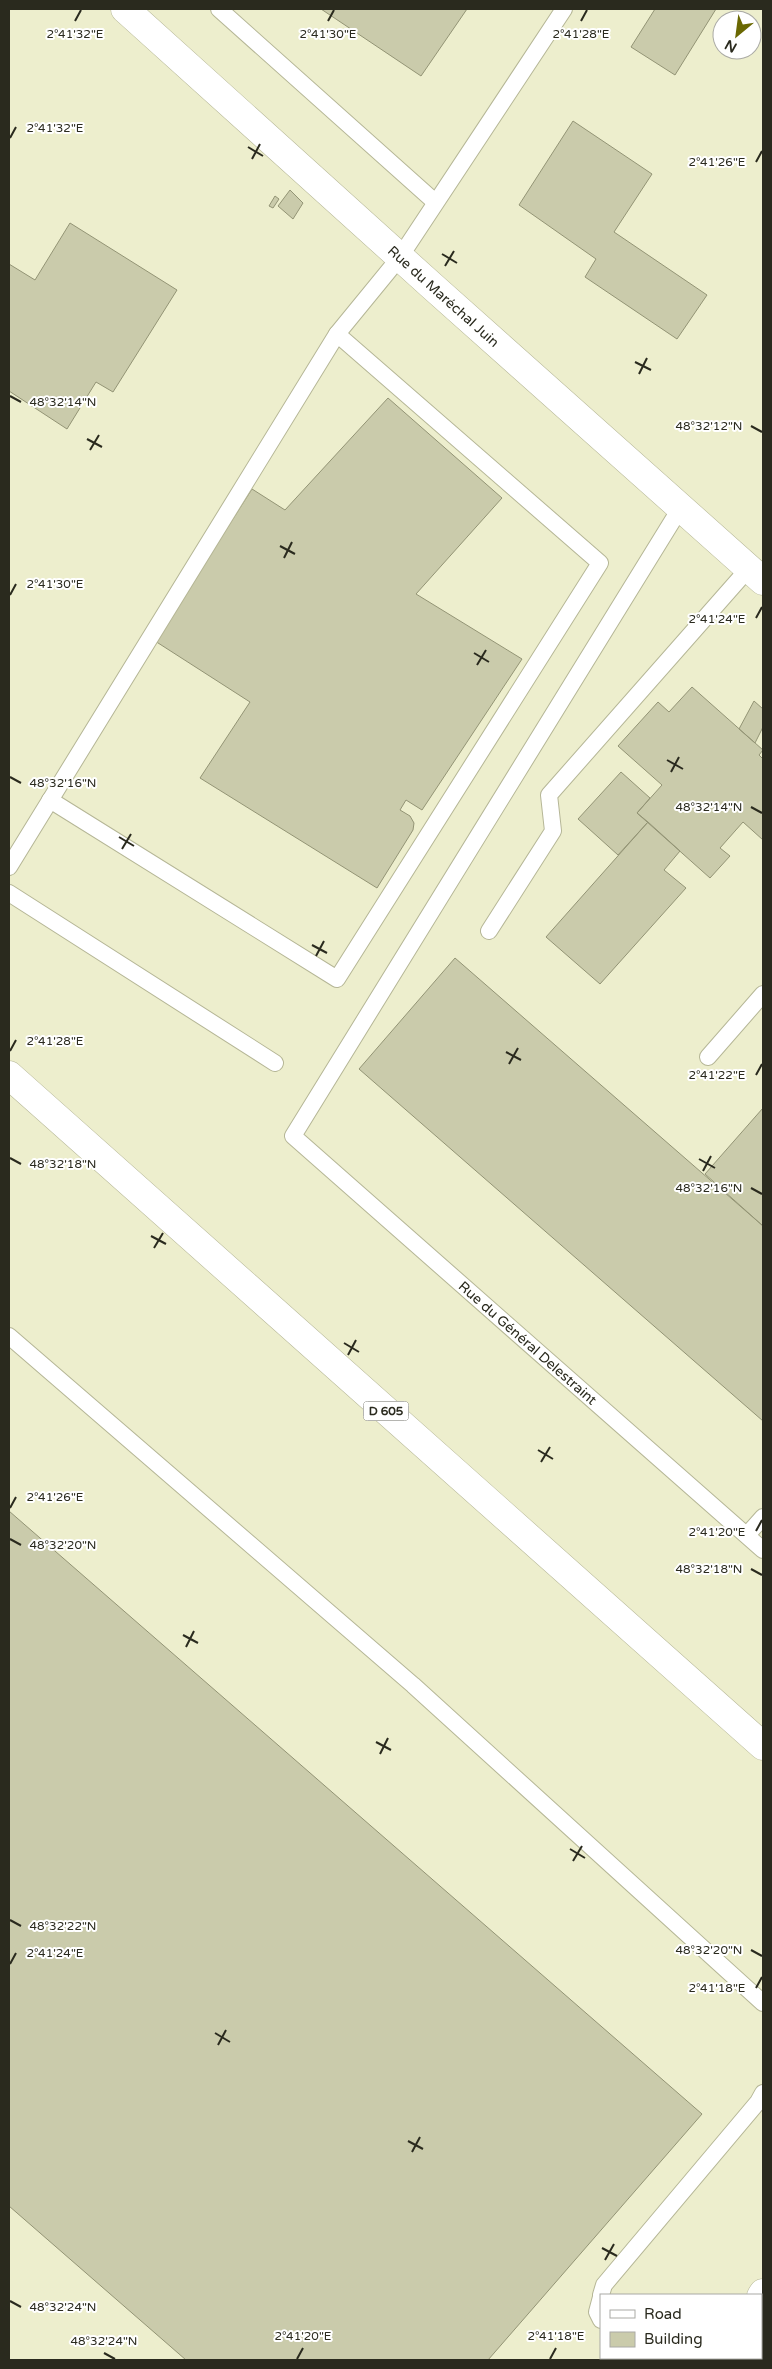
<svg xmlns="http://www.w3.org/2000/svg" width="772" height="2369" font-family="'Varela Round',sans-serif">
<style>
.building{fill:#cacbab;stroke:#939475}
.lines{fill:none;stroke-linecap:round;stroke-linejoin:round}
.service-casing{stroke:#b5b696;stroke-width:18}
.minor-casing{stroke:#b5b696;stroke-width:29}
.primary-casing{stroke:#b5b696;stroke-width:29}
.service{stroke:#fff;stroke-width:16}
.minor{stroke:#fff;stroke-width:28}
.primary{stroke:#fff;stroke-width:28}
.ticks{fill:none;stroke:#2a2a1e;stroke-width:2}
.labels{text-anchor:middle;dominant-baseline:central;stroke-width:4;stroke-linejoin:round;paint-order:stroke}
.shield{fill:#fff;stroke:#6a6a62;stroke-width:1}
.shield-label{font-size:12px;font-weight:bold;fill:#2a2a1e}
.street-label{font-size:14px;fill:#2a2a1e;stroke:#fff}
.ticks-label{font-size:12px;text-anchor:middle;fill:#2a2a1e;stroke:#fff;stroke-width:4;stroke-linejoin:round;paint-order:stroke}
</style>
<rect width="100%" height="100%" fill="#edeecd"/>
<path class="building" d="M321,9H467L421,76Z
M655,9H716L675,75L631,47Z
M573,121L652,174L614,232L707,295L677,339L585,277L596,259L519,205Z
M290,190L303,203L293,219L278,206Z
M275,196L279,199L273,208L269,206Z
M70,223L177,290L113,392L96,382L67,429L9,391V264L35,280Z
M388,398L502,498L416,594L522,659L422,810L406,800L400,810L410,816L414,823L413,830L377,888L200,778L250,702L155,641L252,489L285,510Z
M692,687L763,750L759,755L763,759V840L743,822L720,848L730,856L710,878L637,813L662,785L618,746L658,702L669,712Z
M754,701L763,709V727L755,743L739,729Z
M621,772L650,798L637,813L648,822L618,855L578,819Z
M648,822L680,851L664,870L686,888L600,984L546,937Z
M455,958L763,1226V1421L359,1069Z
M763,1108V1226L705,1174Z
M9,1511L702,2114L488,2360H186L9,2206Z"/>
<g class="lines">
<defs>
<g id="service">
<path d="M219,9L435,202"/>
<path id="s1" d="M681,507L293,1136L763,1550"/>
<path d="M50,800L337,979L600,563L337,334"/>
<path d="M9,867L337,334L400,257L564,9"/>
<path d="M9,893L275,1063"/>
<path d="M489,931L553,831L549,795L749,568"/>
<path d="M708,1057L763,994"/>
<path d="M9,1336L413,1685L763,2003"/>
<path d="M747,1535L763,1517"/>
<path d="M601,2295L604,2285L758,2102L763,2093"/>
<path d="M601,2297L597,2312L601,2320"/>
<path d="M628,2358L631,2360"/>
</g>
<g id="minor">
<path id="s2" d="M125,9L432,286L763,581"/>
<path d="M761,2296L763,2293"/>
<path d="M706,2360L708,2358"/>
</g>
<path id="primary" d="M9,1075L763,1746"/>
</defs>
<use href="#service" class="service-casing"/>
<use href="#minor" class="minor-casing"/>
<use href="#primary" class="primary-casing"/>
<use href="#service" class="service"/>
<use href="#minor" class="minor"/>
<use href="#primary" class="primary"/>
</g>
<path class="ticks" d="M75,21L81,10M328,21L334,10M581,21L587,10M10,138L16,127M248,147L263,156M252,159L260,144M756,162L762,151M442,254L457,263M445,266L454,251M635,362L651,370M639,374L647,358M10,396L21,402M751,426L762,432M87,439L102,447M90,450L99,435M280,546L295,554M284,558L292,542M10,595L16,584M756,618L762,607M474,653L489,662M477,665L486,650M667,760L683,769M671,772L679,757M10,777L21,783M751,807L762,813M119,837L134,846M122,849L131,834M312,945L327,953M316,956L324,941M10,1051L16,1040M506,1052L521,1060M509,1064L518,1048M756,1075L762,1064M10,1158L21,1164M699,1159L715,1168M703,1171L711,1156M751,1188L762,1194M151,1236L166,1244M154,1248L163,1233M344,1343L359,1352M348,1355L356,1340M538,1450L553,1459M541,1462L550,1447M10,1508L16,1497M756,1531L762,1520M10,1539L21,1545M751,1569L762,1575M183,1635L198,1643M186,1647L194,1631M376,1742L391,1750M380,1754L388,1738M570,1849L585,1858M573,1861L582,1846M10,1920L21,1926M751,1950L762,1956M10,1964L16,1953M756,1988L762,1977M215,2033L230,2042M218,2045L226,2030M408,2141L423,2149M412,2152L420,2137M602,2248L617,2256M605,2260L614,2244M10,2301L21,2307M104,2353L115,2359M297,2359L303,2348M550,2359L556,2348"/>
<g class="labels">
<rect class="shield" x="363.5" y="1401.5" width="45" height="19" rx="4"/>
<g class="shield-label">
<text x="386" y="1411">D 605</text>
</g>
<g class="street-label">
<text stroke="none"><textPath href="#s2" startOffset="429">Rue du Maréchal Juin</textPath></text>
<text stroke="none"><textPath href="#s1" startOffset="1052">Rue du Général Delestraint</textPath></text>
</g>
</g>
<g class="ticks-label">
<text x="75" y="38">2°41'32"E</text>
<text x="328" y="38">2°41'30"E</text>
<text x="581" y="38">2°41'28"E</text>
<text x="55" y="132">2°41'32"E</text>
<text x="717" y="166">2°41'26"E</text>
<text x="63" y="406">48°32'14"N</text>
<text x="709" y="430">48°32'12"N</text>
<text x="55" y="588">2°41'30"E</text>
<text x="717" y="623">2°41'24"E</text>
<text x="63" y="787">48°32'16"N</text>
<text x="709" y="811">48°32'14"N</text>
<text x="55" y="1045">2°41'28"E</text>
<text x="717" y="1079">2°41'22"E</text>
<text x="63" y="1168">48°32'18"N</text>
<text x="709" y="1192">48°32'16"N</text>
<text x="55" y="1501">2°41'26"E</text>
<text x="717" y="1536">2°41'20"E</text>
<text x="63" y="1549">48°32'20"N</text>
<text x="709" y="1573">48°32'18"N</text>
<text x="63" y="1930">48°32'22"N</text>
<text x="709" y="1954">48°32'20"N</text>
<text x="55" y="1957">2°41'24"E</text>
<text x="717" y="1992">2°41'18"E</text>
<text x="63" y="2311">48°32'24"N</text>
<text x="303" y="2340">2°41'20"E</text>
<text x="556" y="2340">2°41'18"E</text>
<text x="104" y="2345">48°32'24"N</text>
</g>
<rect width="772" height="2369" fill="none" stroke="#2a2a1e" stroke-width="20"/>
<rect x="600" y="2294" width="162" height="65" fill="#ffffff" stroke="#aaaaa5"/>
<rect x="610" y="2310" width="25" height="8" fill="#ffffff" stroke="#aaaaa5"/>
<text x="644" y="2319" font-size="15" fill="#2a2a1e">Road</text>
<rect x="610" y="2332" width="25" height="15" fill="#cacbab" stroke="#aaaaa5"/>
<text x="644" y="2344" font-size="15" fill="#2a2a1e">Building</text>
<g transform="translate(737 35) rotate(209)"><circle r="24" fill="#ffffff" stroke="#aaaaa5"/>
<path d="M0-4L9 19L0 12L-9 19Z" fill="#6a6802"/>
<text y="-8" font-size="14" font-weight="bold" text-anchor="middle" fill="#2a2a1e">N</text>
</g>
</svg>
